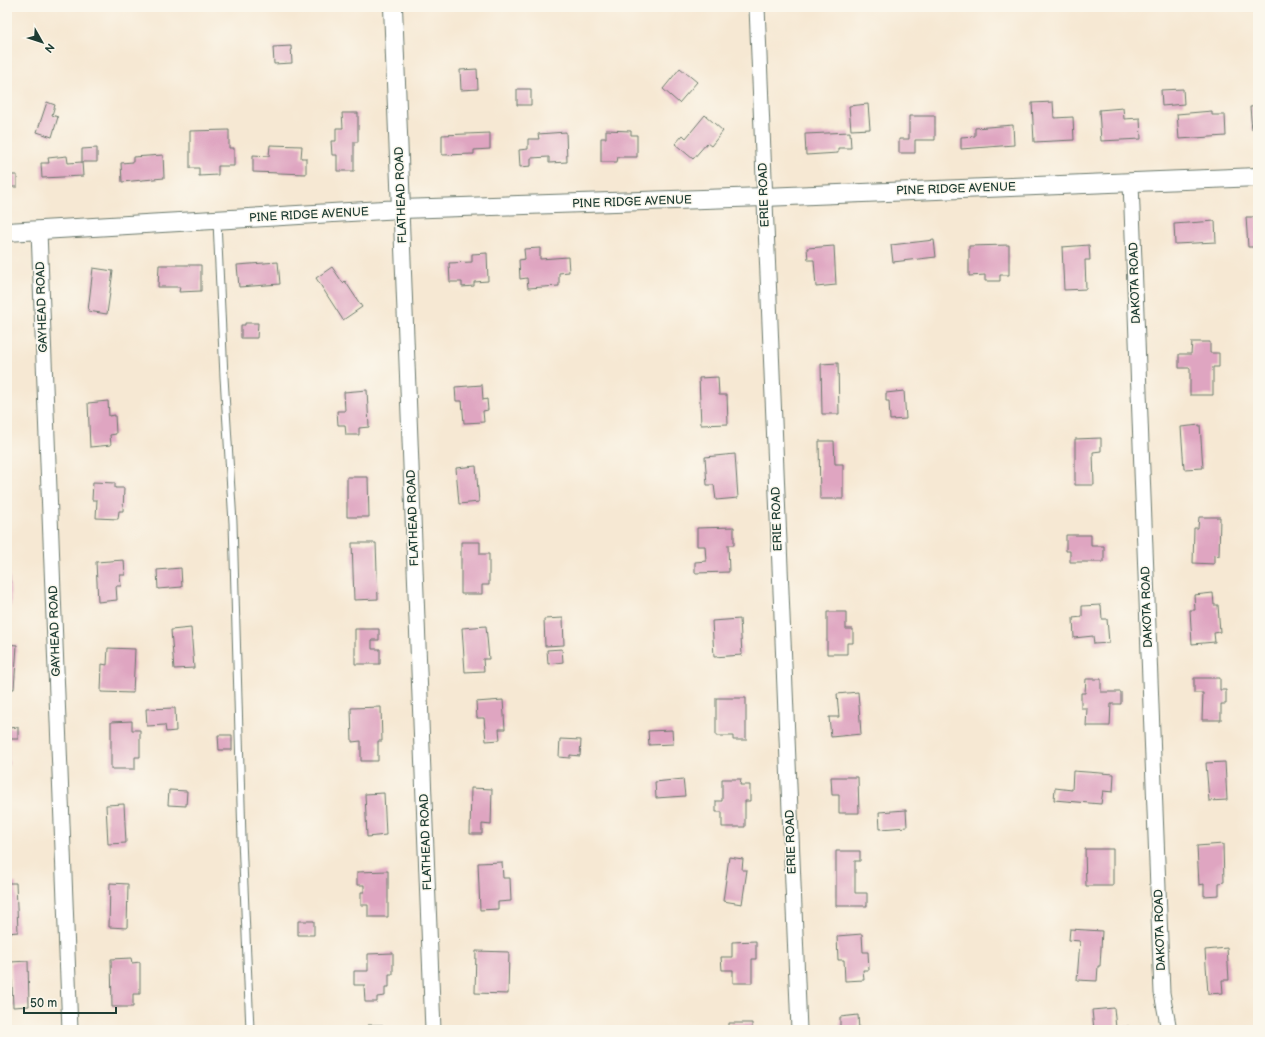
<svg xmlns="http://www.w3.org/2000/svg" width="1265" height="1037" font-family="'Balsamiq Sans',sans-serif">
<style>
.building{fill:#dfa5c1}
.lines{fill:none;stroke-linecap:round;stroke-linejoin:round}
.service-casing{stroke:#6a796c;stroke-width:9}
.minor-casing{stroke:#6a796c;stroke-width:17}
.tertiary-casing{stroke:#6a796c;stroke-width:20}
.service{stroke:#fff;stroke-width:7}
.minor{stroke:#fff;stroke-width:15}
.tertiary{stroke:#fff;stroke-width:18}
.labels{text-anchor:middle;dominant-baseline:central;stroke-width:3;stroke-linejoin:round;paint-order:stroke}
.street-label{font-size:12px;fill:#1f3d34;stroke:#fbf7ec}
</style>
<rect width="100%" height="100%" fill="#fbf7ec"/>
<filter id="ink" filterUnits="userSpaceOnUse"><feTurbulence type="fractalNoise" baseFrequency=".025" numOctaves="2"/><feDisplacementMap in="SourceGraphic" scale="8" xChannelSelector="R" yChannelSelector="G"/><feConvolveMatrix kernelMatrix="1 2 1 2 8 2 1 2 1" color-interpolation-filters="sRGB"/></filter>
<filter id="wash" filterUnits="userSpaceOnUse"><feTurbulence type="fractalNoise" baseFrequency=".012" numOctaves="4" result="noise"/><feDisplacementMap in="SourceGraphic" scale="16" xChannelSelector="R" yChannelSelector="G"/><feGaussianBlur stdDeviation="0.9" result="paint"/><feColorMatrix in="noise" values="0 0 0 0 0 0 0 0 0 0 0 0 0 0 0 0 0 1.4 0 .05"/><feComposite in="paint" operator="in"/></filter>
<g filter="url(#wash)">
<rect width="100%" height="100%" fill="#f6e8d3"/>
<g id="blocks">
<path class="building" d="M291,46L292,63L274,64L273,47Z
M680,68L697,82L679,103L663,89Z
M477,69L478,89L461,90L460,70Z
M517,89H531V105H517Z
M1183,89L1184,104L1162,106L1161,90Z
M47,102L55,105L52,115L58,117L52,137L37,132Z
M1053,102L1054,118L1073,117L1074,140L1034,142L1032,103Z
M868,104L870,129L851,130L849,106Z
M1258,106V129L1252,130L1250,107Z
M1123,108L1124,119L1140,118L1141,139L1101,141L1099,110Z
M1212,111V115H1225L1226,136L1179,139L1177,114Z
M342,113H358V142H354V171H337V155H332L331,141H336V128H343Z
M705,115L723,131L711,146L707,143L693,159L675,144L683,135L686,138Z
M909,116H935V140H915V153H899V139H909Z
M1013,125L1014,145L961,149V137L975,136V128Z
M229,130V148H234V166H218V175L199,176V168H190V131Z
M606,130L631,131V135H637V157H618L617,162H601V138H606Z
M566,132L567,162L549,163V157L531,158V166L520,167L519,150L528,149V139H539L538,134Z
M850,132L851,148H838V153L806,155L805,134Z
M490,133V149L474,150V154L442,155V135Z
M270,145L302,146L301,158H306V174L253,172V155L269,156Z
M97,148V162H82V149Z
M163,155L164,178L122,182L121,163L133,162V157Z
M67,156L68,163L82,162L83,176L42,178L41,163H49L48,158Z
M7,175H17V187H7Z
M1246,217H1258V247H1248Z
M1215,221L1216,242L1175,244L1174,224Z
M934,240L936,257L893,262L891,245Z
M1009,245V275H1000V281H985V275L969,276V246Z
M1089,245L1090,260H1085L1086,289L1064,290L1062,247Z
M834,246L836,285L816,287L814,260H808L807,248Z
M540,248V259L568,257L569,272L559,273V286L528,288L527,278L520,279L519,260L525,259L524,249Z
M487,253L488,281L474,282V286L462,287V282H450L449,263L472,262V254Z
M278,262L280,284L239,287L237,265Z
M159,265H201V291L179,292L180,287H158Z
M332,267L343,283L345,281L362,307L343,320L316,278Z
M93,268L113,271L107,314L88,311Z
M245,323H258L257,338H241V325H245Z
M1192,342H1210V353H1219V367H1213V395H1190V368H1179V354H1191Z
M838,363L839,414H822L821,364Z
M718,377L719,395H727L728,424L701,425L699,378Z
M482,385L483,400L487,399L488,410L483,411L484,422L464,423L462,401H456L455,387Z
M367,390L369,427L359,428V435H346L345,425H338L337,411H345L344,392Z
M904,391L906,419L890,420L889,401H886V393Z
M108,401L109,416L115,415L116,434L110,435L111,445L90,447L88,403Z
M1200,425L1203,468L1184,469L1181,427Z
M1101,438V451L1093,452L1094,485H1075V439Z
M819,441H834L835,464H843V499H820Z
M735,454L738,498L716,500L714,485H707L705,457Z
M476,466L479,502L459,504L456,468Z
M347,477H368L369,517H347Z
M93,482L115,483V488H124L123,511H119L118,519L96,518L97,500H92Z
M1199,517H1220L1219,556L1214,555V564L1193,563L1194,528H1198Z
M734,527V545H728L729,572L695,573V562L706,561L705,546H697V528Z
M1066,535H1091V546H1104V562H1070V551H1066Z
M461,542H480V554H489V585H482V594H461Z
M352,543H376L378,599L354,600Z
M124,560L125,575H120L121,586H116L117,600L98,602L96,562Z
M7,565H9L11,606H7Z
M181,568L182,587L158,589L157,570Z
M1213,593L1214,605H1218L1220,632L1214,633L1215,642L1192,644L1190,610H1195L1194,595Z
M1101,605L1102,619H1107L1109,643L1094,644L1093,636L1074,638L1073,618L1082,617V606Z
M827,612H846V629H853V643H847V654H827Z
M563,618L564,645L545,646L544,619Z
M740,619L742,655L714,657L712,621Z
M486,626L489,659H483L484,671L465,672L462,628Z
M191,628L194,668L174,669L171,630Z
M355,629H379V640H372V649H380V664H355Z
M7,644L17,645L14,689H7Z
M108,648L135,649L133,693L101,692L102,664L107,665Z
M562,649L563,662L548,664L547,650Z
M1194,678H1220V690H1226V704H1221V720H1202L1203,693H1194Z
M1086,679H1101V692H1121V704H1111L1110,726H1086L1087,708H1081V693H1085Z
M858,692L861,734L831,737L829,717H839L837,694Z
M716,698H746V740H733V736H716Z
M503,700L505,729H499L500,740L486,741L484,718H477L476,702Z
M381,707L382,741H378V761H361V741L352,742L351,708Z
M175,708L176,731L166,732L165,725L147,726L146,709Z
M7,715H9V728L18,727V739H9V765H7Z
M132,721V730H140V757H135V769H111V722Z
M672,730L673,744L649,745L648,731Z
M218,735H232V750H219Z
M560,739L581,740L580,756L570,755V758L559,757Z
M1225,762L1227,800L1209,801L1206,763Z
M1073,771L1114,774L1113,792L1103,791L1101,804L1054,800L1055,788L1072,790Z
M831,777H858L859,813H839V795H832Z
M683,779L685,796L656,798L655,782Z
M722,779H741L740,785H750V801H745V827H722V812H716V801H722Z
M471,788L492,789L491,825L482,824V834H470Z
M169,790L187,791L186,806L168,805Z
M384,793L386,835L367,837L365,794Z
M124,804L126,843L108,844L106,805Z
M906,810L907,827L880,829L879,812Z
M1223,844L1224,882L1219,883V895L1204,896V884L1199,885L1197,846Z
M1085,849H1113V886H1086Z
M836,851H860V861H855V893H867V906H836Z
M729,857L743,859L742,870H747L742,904L723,901Z
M502,862L503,878H510L511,901L498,902V909L480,910L478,863Z
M388,871V917H368V905H361V892H364V885H357V872Z
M7,883H16L18,932L7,933Z
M110,883L128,884L127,928L109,927Z
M298,921H314V935H298Z
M1070,929L1102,931L1100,966H1098L1097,981L1077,980L1080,941L1069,940Z
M862,934L863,952H868L869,970H863L864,980L845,981L844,960H838L837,936Z
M756,941V959H752V983H733V970H722L721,957H732V942Z
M1227,948L1229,980H1222L1223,993L1208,994L1205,950Z
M476,951L509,952L508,994L475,993Z
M393,953V974H389V987H385V996L377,997V1002H365L364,985H354V971H368V954Z
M131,958L132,963L140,962V994H133V1007H112L111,959Z
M28,961L29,1006L13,1007L11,962Z
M1114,1008L1116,1028L1129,1026V1030H1094L1092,1010Z
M858,1015L859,1030H840V1017Z
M729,1023H752V1030H729Z
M368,1025H383V1030H368Z"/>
</g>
</g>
<g filter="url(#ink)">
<use href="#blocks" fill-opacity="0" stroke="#6a796c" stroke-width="1"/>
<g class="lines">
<defs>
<path id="service" d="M217,221L224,377L233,523L242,839L250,1030"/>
<path id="minor" d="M757,7L799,1030
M1131,183L1162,993L1169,1030
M401,209L433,1030
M39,231L70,1030"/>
<path id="tertiary" d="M393,7L401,209
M7,232L401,209L764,197L1258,177"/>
</defs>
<use href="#service" class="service-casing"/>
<use href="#minor" class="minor-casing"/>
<use href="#tertiary" class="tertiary-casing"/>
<use href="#service" class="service"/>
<use href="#minor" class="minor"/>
<use href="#tertiary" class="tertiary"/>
</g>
</g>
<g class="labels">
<g class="street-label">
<text transform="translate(956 189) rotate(-2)">PINE RIDGE AVENUE</text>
<text transform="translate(401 195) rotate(-92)">FLATHEAD ROAD</text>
<text transform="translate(764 195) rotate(-92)">ERIE ROAD</text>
<text transform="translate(632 202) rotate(-2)">PINE RIDGE AVENUE</text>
<text transform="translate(309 215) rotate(-3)">PINE RIDGE AVENUE</text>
<text transform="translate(1135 283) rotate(-92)">DAKOTA ROAD</text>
<text transform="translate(42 307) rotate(-92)">GAYHEAD ROAD</text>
<text transform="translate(413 518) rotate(-92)">FLATHEAD ROAD</text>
<text transform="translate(777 519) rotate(-92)">ERIE ROAD</text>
<text transform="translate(1147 607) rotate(-92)">DAKOTA ROAD</text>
<text transform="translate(55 631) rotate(-92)">GAYHEAD ROAD</text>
<text transform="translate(426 842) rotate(-92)">FLATHEAD ROAD</text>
<text transform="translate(791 842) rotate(-92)">ERIE ROAD</text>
<text transform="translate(1160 930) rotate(-92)">DAKOTA ROAD</text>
</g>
</g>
<rect width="1265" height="1037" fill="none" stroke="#fbf7ec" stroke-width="24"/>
<g transform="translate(42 42) rotate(129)" stroke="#fbf7ec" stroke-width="3" paint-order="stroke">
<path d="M0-3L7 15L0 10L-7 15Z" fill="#1f3d34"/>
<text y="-6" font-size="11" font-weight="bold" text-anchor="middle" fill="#1f3d34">N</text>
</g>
<path d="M24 1007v6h92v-6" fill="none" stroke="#1f3d34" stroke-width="2"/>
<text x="30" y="1007" font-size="12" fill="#1f3d34" stroke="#fbf7ec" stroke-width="3" paint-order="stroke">50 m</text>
</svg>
